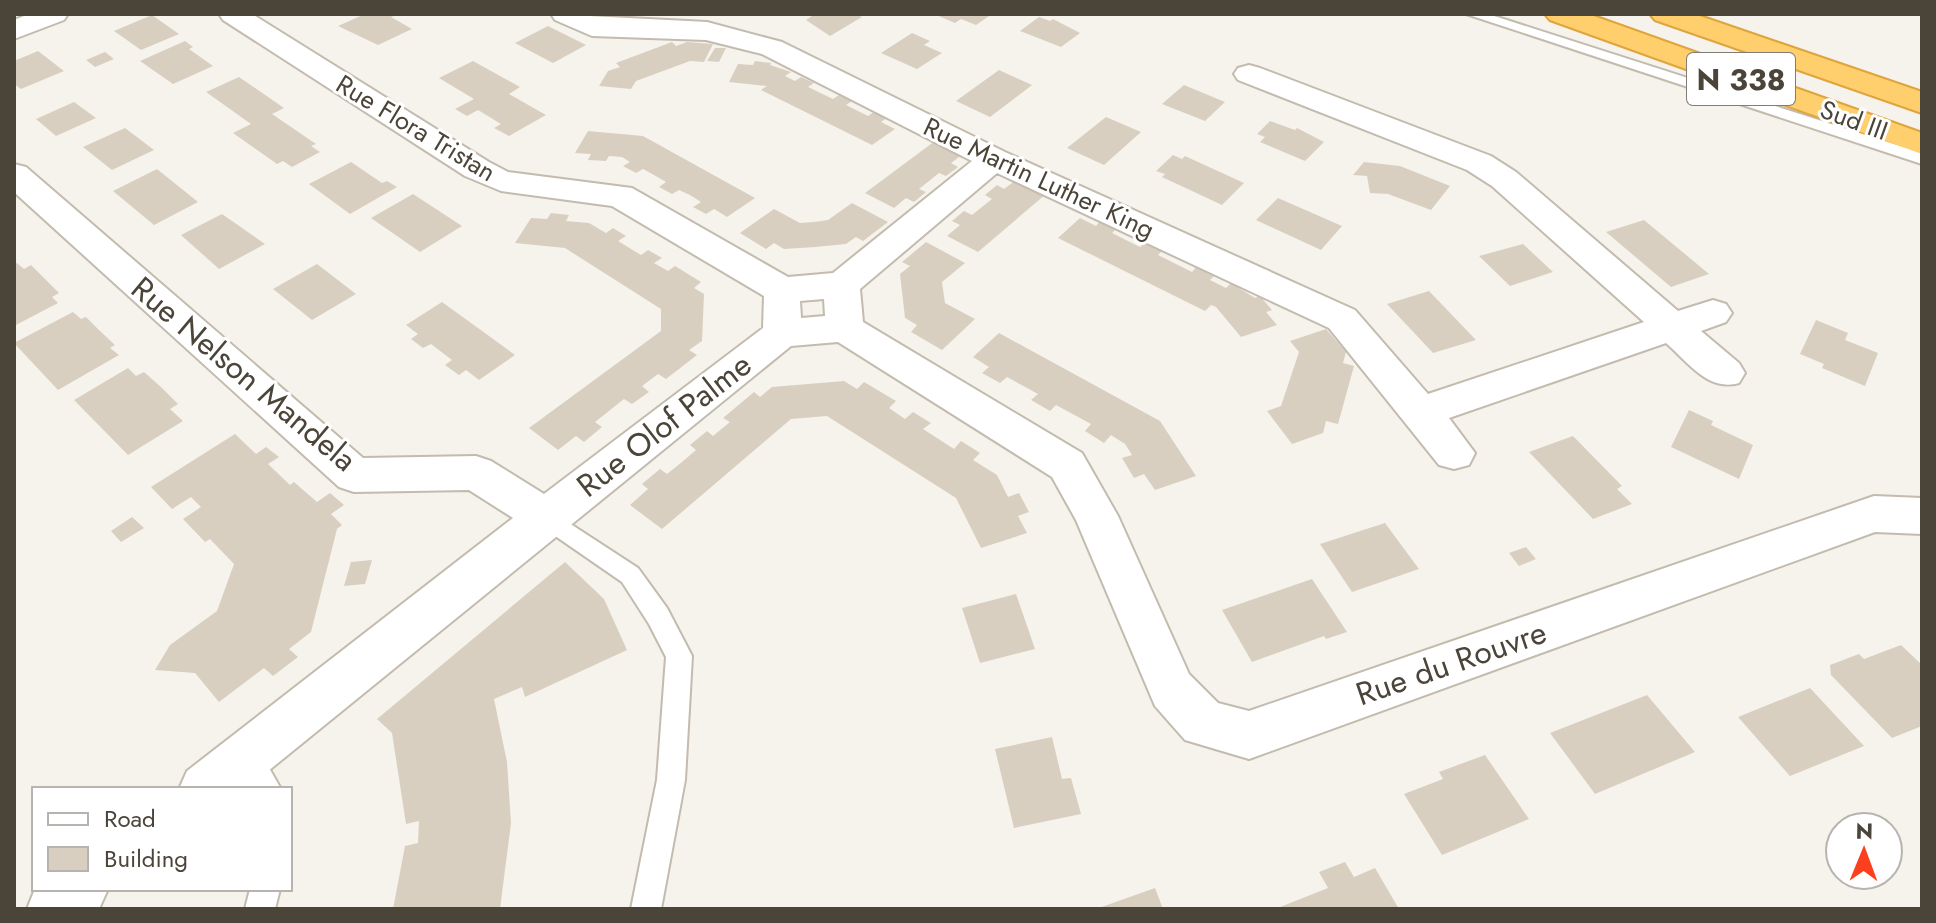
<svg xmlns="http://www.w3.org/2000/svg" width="1936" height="923" font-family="Jost,sans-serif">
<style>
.building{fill:#d8cfc1}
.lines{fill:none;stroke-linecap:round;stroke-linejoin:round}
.lane-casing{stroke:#c2bbae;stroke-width:4}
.street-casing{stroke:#c2bbae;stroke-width:4}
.highway-casing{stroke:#e0a43c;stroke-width:4}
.lane{fill:#fff;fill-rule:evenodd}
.street{fill:#fff;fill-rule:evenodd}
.highway{fill:#ffcf6e;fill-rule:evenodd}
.labels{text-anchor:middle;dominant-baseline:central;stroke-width:6;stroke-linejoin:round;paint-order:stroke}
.far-street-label{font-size:26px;fill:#4b4439;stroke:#fff}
.shield{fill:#fff;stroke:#817c74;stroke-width:2}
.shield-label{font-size:30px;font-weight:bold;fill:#4b4439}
.street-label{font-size:32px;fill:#4b4439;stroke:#fff}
</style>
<rect width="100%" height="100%" fill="#f6f3ec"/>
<path class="building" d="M365,14H391L394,16L391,17L412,29L378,45L338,26Z
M815,14H855L862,17L830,36L806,20Z
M934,14H992L976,25L961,19L955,23Z
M152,15L179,34L141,50L114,31Z
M1039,17L1050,21L1053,19L1080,33L1061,47L1020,31Z
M548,26L586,45L553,63L515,43Z
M912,33L930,41L924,45L942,53L917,69L881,53Z
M185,41L193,47L189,49L213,66L173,84L140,61Z
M672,42L676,46L687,42L713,44L704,62L690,61L636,81L631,89L599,86L608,71L620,67L616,63Z
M715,48H726L719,62L707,61Z
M38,51L64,71L21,89L14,84V61Z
M105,52L114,59L95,67L86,60Z
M473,61L520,87L509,94L546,115L509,136L494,128L501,124L478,110L467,116L455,109L474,99L439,78Z
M755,61L771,63L770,65L791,72L785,76L795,81L801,77L814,83L808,87L833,99L839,95L852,101L846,105L868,116L874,112L887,118L881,122L895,129L872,145L761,90L767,86L729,82L738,64L753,65Z
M999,70L1032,85L990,117L956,101Z
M239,77L284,108L272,114L316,144L311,146L320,152L292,167L283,161L277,164L233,133L251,124L206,92Z
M1184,85L1225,102L1205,121L1162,104Z
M74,102L96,118L56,136L36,119Z
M1106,117L1141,132L1104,165L1067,148Z
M1270,121L1295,130L1297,128L1324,142L1305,161L1260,142L1265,137L1257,134Z
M125,128L154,150L112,170L83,147Z
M588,131L643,136L755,198L727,217L714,209L706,214L693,207L701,202L690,195L679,190L672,194L659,187L666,182L654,175L643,169L636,173L623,166L630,162L622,157L609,156L606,161L588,160L591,154L575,153Z
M935,141L963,154L951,163L958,167L946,176L939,173L919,189L926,192L914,202L906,198L894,208L865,193Z
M1173,155L1182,159L1185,156L1244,183L1222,205L1162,177L1165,174L1156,171Z
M351,162L382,183L387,181L397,187L350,214L309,184Z
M1364,162L1400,166L1450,186L1431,210L1388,194L1370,193L1367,176L1353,175Z
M157,169L198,202L154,225L113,191Z
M1016,180L1046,194L978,252L947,236L960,225L952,221L964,211L972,215L992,199L985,195L997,185L1004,189Z
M413,194L462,226L420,252L371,218Z
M1278,198L1342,226L1321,250L1256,220Z
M852,203L888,222L863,241L856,237L846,244L815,247L784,249L774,243L766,249L740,233L774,209L800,223L814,222L828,220Z
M551,213L569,215L566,221L589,223L606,233L613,228L626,236L618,241L641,255L648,250L662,258L654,263L668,271L675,266L701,282L694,288L704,294L702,341L689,350L697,355L666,379L658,374L642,386L649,392L632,404L624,399L595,422L602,427L584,442L576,436L558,450L529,428L661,331V309L565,248L515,243L531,218L547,219Z
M222,214L265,244L219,269L181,235Z
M1080,218L1096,226L1101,220L1117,228L1112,233L1140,247L1146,242L1163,250L1158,255L1192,272L1197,266L1215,275L1210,280L1226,288L1231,283L1255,298L1260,296L1272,310L1266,312L1277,325L1241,337L1216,307L1211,305L1205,311L1058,238Z
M1644,220L1709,274L1671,287L1606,232Z
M926,242L965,263L942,282L945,303L975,319L942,350L911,332L917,325L905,318L900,274L910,266L902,262Z
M1523,244L1553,272L1510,286L1479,256Z
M17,263L24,269L31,265L59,293L52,297L58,303L14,326V264Z
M317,264L356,294L312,320L273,289Z
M1429,291L1476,340L1433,353L1387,304Z
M442,302L478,328L515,355L479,380L466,370L459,375L445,365L452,360L431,344L423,348L411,339L418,334L406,325Z
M73,312L81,319L86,317L100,331L115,345L110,348L119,355L58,390L14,343Z
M1816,320L1848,333L1845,340L1878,353L1865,386L1822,368L1824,364L1800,354Z
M1326,329L1346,352L1343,363L1354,366L1338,424L1326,421L1323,433L1292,444L1267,411L1281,406L1299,352L1290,341Z
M999,333L1160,421L1196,476L1155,490L1144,474L1134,478L1122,458L1132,455L1125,444L1111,435L1104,443L1085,431L1091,424L1056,405L1050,411L1031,400L1038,394L1007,377L1000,383L982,373L989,367L973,357Z
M128,368L136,376L144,372L161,387L178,404L170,409L183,421L128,455L74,400Z
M844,381L857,389L864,382L896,401L889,408L905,419L913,412L931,423L923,429L954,449L961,441L980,453L973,460L997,475L1008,497L1019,493L1029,512L1018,516L1027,533L981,548L956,498L827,416L791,419L662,529L630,505L648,489L642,484L660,469L667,474L682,462L696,450L690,445L707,431L713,436L730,422L723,418L754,392L760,397L772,387Z
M1689,410L1713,421L1711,425L1753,445L1739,479L1671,447Z
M235,434L256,454L266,447L279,457L268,464L290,485L294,482L317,502L330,493L344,505L331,514L342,525L337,529L311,632L289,649L298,657L273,676L264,668L219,702L195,673L155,670L170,645L217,611L234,564L210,539L205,542L183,519L201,507L191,497L172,509L151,487Z
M1573,436L1622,486L1617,489L1632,504L1593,519L1529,452Z
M132,517L144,528L121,542L111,531Z
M1385,523L1419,569L1352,592L1320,544Z
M1526,547L1536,559L1519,566L1509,553Z
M372,560L365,584L344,586L351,562Z
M565,562L604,599L627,650L525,697L522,687L494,699L507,762L511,823L500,909H393L405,846L418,843L419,821L406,824L392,733L377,719Z
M1312,579L1347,632L1326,639L1324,636L1252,662L1222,610Z
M1016,594L1035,649L980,663L962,608Z
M1901,645L1922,665V726L1892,738L1831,675L1830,665L1859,654L1864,659Z
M1810,688L1864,746L1790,776L1738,717Z
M1647,695L1695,752L1595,794L1550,733Z
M1052,737L1062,779L1071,778L1081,814L1014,828L995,749Z
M1485,755L1529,819L1442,855L1404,794L1443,779L1439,772Z
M1345,862L1354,877L1375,868L1399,909H1275L1328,888L1319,872Z
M1155,888L1163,909H1096Z"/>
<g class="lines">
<defs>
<path id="lane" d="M1466,14H1488L1922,153V164Z
M546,508L638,568L667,608L692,656L685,780L661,909H631L657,780L666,657L649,624L622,582L538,524L535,517L538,510Z
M247,741L256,745L281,789H252L234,754L238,745Z
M250,889H280L275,909H245Z"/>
<path id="street" d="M29,14H68L64,20L14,39V20Z
M219,14H252L489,162L508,172L632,188L788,277L833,273L972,161L762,54L706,40L592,36L555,20L551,14L707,22L782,42L1005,152L1355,310L1428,394L1644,322L1492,186L1467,170L1238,80L1234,74L1238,68L1249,65L1260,68L1491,156L1516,172L1678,311L1713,300L1726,304L1732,313L1726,322L1701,331L1739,363L1745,373L1739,383C1708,392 1688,362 1666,343L1449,418L1475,453L1469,465L1454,469L1439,465L1329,328L997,173L860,289L863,322L1082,453L1118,516L1189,674L1218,703L1249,711L1874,496L1922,498V534L1875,532L1249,759L1185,740L1155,706L1076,520L1052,477L838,342L791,346L246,789H179L187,771L513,518L469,490L354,492L339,487L14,192V164L26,167L363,458L476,456L491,461L544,494L763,328L764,296L612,206L501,191L465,176L223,20ZM824,299L825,316L801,318L800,301Z
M35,889H108L99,909H27Z"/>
<path id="highway" d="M1545,14H1588L1922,133V154L1550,20Z
M1650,14H1694L1922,92V113L1655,20Z"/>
</defs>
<use href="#lane" class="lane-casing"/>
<use href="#street" class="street-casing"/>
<use href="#highway" class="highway-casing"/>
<use href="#lane" class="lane"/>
<use href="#street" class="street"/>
<use href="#highway" class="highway"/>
</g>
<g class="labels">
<g class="far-street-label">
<text transform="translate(1854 120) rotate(20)">Sud III</text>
<text transform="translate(416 128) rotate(31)">Rue Flora Tristan</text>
<text transform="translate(1039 178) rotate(25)">Rue Martin Luther King</text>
</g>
<rect class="shield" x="1687" y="53" width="108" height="52" rx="6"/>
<g class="shield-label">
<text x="1741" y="79">N 338</text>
</g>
<g class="street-label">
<text transform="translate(244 374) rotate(40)">Rue Nelson Mandela</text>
<text transform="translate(664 425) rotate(-38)">Rue Olof Palme</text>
<text transform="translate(1451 663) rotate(-19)">Rue du Rouvre</text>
</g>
</g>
<rect width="1936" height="923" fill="none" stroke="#4b4439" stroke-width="32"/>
<rect x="32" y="787" width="260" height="104" fill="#ffffff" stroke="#b7b4b0" stroke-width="2"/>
<rect x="48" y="813" width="40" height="12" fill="#ffffff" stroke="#b7b4b0" stroke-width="2"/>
<text x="104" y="827" font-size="24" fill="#4b4439">Road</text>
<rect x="48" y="847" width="40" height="24" fill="#d8cfc1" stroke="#b7b4b0" stroke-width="2"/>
<text x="104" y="867" font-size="24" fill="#4b4439">Building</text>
<g transform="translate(1864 851) rotate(1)"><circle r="38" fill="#ffffff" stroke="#b7b4b0" stroke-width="2"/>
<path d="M0-6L14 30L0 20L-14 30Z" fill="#fc3f1d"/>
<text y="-12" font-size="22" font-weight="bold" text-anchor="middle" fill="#4b4439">N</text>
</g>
</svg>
